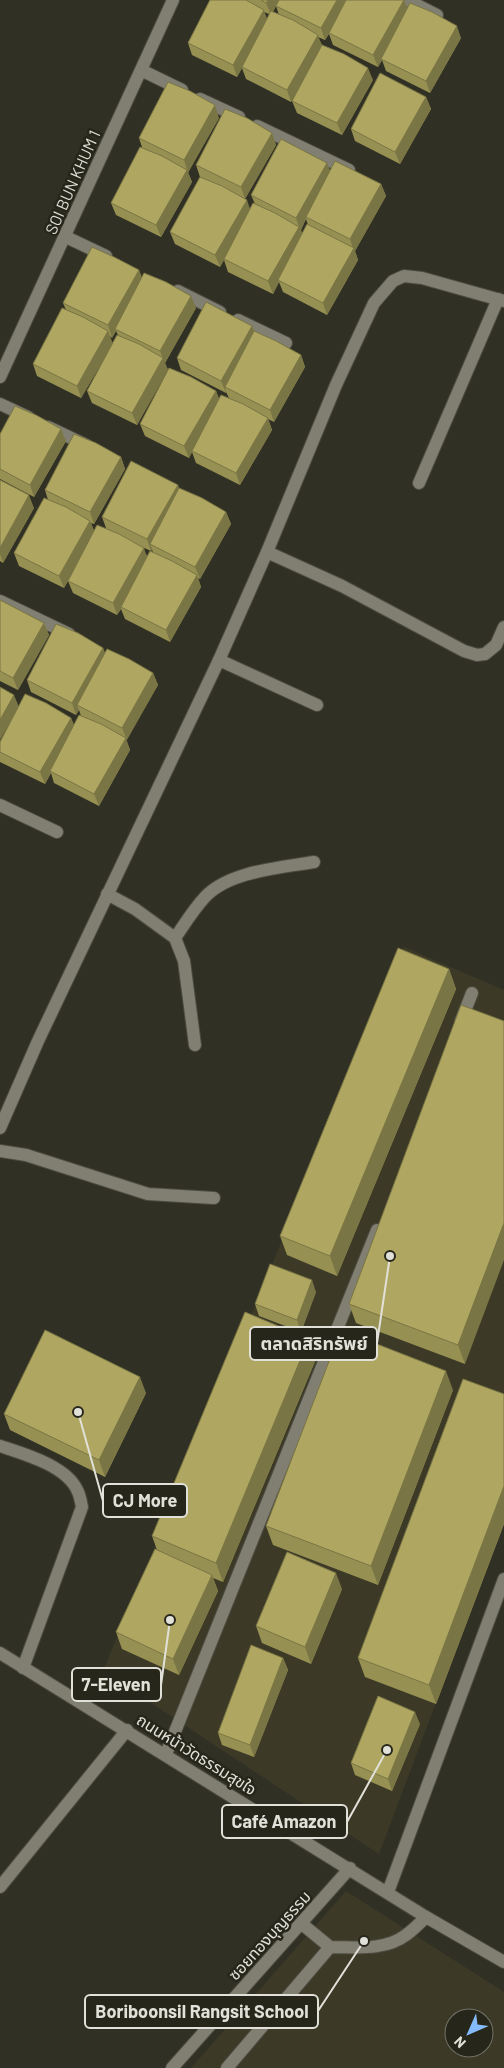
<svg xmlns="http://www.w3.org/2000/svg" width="504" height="2068" font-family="Barlow,'Noto Sans Thai',sans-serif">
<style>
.built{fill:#3c3a27;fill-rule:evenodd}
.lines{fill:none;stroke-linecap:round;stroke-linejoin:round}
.service-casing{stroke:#4d4c42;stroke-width:14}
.minor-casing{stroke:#4d4c42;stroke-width:14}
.service{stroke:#807f71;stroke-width:12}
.minor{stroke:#807f71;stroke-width:12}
.wall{fill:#969053;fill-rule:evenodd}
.shaded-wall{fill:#7a7544}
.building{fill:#afa761;stroke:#7a7544}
.labels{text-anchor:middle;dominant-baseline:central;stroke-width:5;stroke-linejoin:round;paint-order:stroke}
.street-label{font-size:16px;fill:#e1e1d9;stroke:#27261a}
.leader{fill:none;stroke:#e1e1d9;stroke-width:2}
.callout-dot{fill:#e1e1d9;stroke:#27261a;stroke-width:2}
.callout{fill:#27261a;stroke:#e1e1d9;stroke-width:2}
.callout-label{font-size:18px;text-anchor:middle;font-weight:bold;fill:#e1e1d9}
</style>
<rect width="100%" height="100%" fill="#313024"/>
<path class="built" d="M404,947L504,990V1522L379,1854L103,1671Z
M346,1891L504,1992V2068H191ZM454,2018H484V2048H454Z"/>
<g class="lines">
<defs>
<path id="service" d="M419,483L498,299
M267,552L342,586L464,651L477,655L485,654L496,645L504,627
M219,660L317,705
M107,894L135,909L175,938L184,961L195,1045
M175,938C184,925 193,910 205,897C229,871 280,868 314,862
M0,1151L26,1155L148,1194L214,1198
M0,1446C24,1454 68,1466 78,1492C80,1496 81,1502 82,1507L23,1668
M302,1924L330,1947
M227,2068L330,1947C355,1947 385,1951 406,1935C413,1930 420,1923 426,1917"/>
<path id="minor" d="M407,0L437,15
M141,70L182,90
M200,99L239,117
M257,126L349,170
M66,237L106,256
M178,291L220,312
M238,320L286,343
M0,377L173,0
M0,404L28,417
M48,427L86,445
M0,601L69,634
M0,805L57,832
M461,1021L472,993
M0,1128L38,1041L219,660L267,552L336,385L374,303L393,281L404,276L422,278L504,301
M0,1653L426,1917L504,1962
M166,1754L377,1230
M0,1887L127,1730
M388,1892L504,1579
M172,2068L350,1868"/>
</defs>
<use href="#service" class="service-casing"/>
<use href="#minor" class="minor-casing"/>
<use href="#service" class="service"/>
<use href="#minor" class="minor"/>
</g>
<path class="wall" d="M210,0H404L407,8L461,38L430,93L386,71L382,60L378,67L333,45L329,34L325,40L318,37L322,45L373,80L342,135L297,113L292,101L299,87L291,102L246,79L242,68L237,77L192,55L188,43ZM276,6L279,15L273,12ZM264,12L269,14L267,19Z
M426,97L431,109L400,164L355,141L351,129Z
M219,118L188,172L192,182L161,237L116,215L111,203L142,147L139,138Z
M272,133L276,145L245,199L250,209L255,204L251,195L330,170L381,184L386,196L355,251L358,260L327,315L283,292L279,282L273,294L228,272L224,260L220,267L175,244L170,232L200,177L196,165ZM306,219L308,225L302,234L301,230Z
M139,270L142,278L196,308L165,363L168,370L137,425L92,403L87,391L105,357L81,398L37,376L33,364L66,310L63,303ZM116,331L118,335L112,343L110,336L112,338Z
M252,326L255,332L301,355L305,367L274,422L268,419L272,430L240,485L196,463L192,452L189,458L145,436L140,424L216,391L219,399L229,398L226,392V393L181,370L177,358Z
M61,429L66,441L34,497L0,479V434Z
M121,457L125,469L94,524L91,523L94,531L106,528L102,517L178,485L179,489L226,512L231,524L200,579L198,578L201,587L170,642L125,619L121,609L117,615L73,593L68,581L72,574L64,588L19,566L14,553L48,500L45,490ZM142,547L151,551L152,549L153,553L147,556Z
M0,480L34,508L3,563L0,561Z
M0,600L44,623L49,635L18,690L0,681Z
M103,648L105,653L153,673L158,685L126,740L130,750L99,806L54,783L51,773L45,784L0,762V742L10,721L0,740L18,706L71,718L74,725L81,716L79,710L76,715L31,692L27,680Z
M449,969L456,989L337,1276L287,1255L280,1236Z
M461,1005L465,1364L356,1323L349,1304Z
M316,1292L301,1332L259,1316L255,1304Z
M316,1359L223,1582L213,1578L218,1591L179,1675L122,1649L116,1632L157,1550L152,1536Z
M453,1390L378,1585L273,1545L266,1526Z
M146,1393L105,1477L10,1430L4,1414Z
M504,1394V1524L436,1704L365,1677L358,1658Z
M342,1589L311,1664L262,1643L256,1626Z
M283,1658L288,1670L254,1757L222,1745L218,1733Z
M420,1724L392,1791L355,1775L351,1763Z"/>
<path class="shaded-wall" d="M268,0H279L271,15L266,3Z
M337,0H348L325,40L321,28Z
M404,0L409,12L381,59L382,60L378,67L373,55Z
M264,10L268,22L237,77L233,65Z
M457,26L461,38L430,93L426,81Z
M318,35L322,47L291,102L287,90Z
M368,68L373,80L342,135L337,123Z
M426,97L431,109L400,164L395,152Z
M215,105L219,118L188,173L184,160Z
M272,133L276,145L245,199L241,187Z
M327,163L332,175L306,217V219L301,230L304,239L278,280L279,282L273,294L268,281L299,227L296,218Z
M187,170L192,182L161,237L156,225Z
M381,184L386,196L355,251L358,260L327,315L323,303L353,249L350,239Z
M247,200L251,212L220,267L215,255Z
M139,270L143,283L115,329L116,331L112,338L108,325Z
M191,296L196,308L165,363L168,370L137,425L132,413L163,359L160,351Z
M252,326L257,338L225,387L226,392V393L221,381Z
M108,331L113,344L81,398L77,386Z
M301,355L305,367L274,422L270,410Z
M216,391L221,403L192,451V452L189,458L184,446Z
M268,418L272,430L240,485L236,473Z
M61,429L66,441L34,497L30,485Z
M121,457L125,469L94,524L90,512Z
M178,485L182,497L150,544L152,549L151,551L147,539Z
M29,495L34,508L3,563L0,554V548Z
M226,512L231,524L200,579L195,567Z
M90,521L95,533L64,588L59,576Z
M144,548L148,560L121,607V609L117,615L113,603Z
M197,575L201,587L170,642L166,630Z
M44,623L49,635L18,690L13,678Z
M103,648L107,660L77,705L79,710L76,715L72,703Z
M153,673L158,685L127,740L122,728Z
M14,695L19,707L0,740V720Z
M71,718L76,730L50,771L51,773L45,784L40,772Z
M126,738L130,750L99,806L94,794Z
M449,969L456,989L337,1276L330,1256Z
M504,1223V1260L465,1364L458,1345Z
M312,1280L316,1292L301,1332L297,1320Z
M309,1339L316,1359L223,1582L216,1563Z
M446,1371L453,1390L378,1585L371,1566Z
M140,1377L146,1393L105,1477L99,1460Z
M504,1486V1524L436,1704L429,1685Z
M336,1573L342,1589L311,1664L305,1647Z
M212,1575L218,1591L179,1675L173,1659Z
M283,1658L288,1670L254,1757L250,1745Z
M415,1712L420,1724L392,1791L388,1779Z"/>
<path class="building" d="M210,0H246L264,10L233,65L188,43Z
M261,0H268L266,3Z
M279,0H337L321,28L276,6Z
M346,0H404L373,55L329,33Z
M410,3L432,12L457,26L426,81L381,59Z
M271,11L293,20L318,35L287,90L242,67Z
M322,45L344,54L368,68L337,123L292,101Z
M380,73L426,97L395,152L351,129Z
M168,82L190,91L215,105L184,160L139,138Z
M225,109L247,118L272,133L241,187L196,165Z
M281,139L327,163L296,218L251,195Z
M140,147L162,156L187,170L156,225L111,203Z
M335,161L381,184L350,239L306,217Z
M200,177L222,186L247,200L215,255L170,232Z
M253,203L275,213L299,227L268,281L224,259Z
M307,224L354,248L323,303L278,280Z
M92,247L114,257L139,270L108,325L63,303Z
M144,273L166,282L191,296L160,351L115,329Z
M206,302L252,326L221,381L177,358Z
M62,308L83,317L108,331L77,386L33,364Z
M254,331L276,341L301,355L270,410L225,387Z
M117,335L139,344L163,358L132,413L87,391Z
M169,368L191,377L216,391L184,446L140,424Z
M221,395L243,404L268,418L236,473L192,451Z
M15,406L36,415L61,429L30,485L0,469V434Z
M74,434L96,443L121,457L90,512L45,490Z
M131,461L178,485L147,539L102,517Z
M0,480L29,495L0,548Z
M179,488L202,498L226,512L195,567L150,544Z
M44,498L66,507L90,521L59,576L14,553Z
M97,525L119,534L144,548L113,603L68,581Z
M150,551L172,561L197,575L166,630L121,607Z
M0,600L44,623L13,678L0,671Z
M56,624L78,633L103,648L72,703L27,680Z
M107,649L129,659L153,673L122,728L77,705Z
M0,687L14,695L0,720Z
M25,694L46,703L71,718L40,772L0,752V742Z
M79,715L101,724L126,738L94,794L50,771Z
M398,948L449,969L330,1256L280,1236Z
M461,1005L504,1021V1223L458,1345L349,1304Z
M270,1264L312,1280L297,1320L255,1304Z
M245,1312L309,1339L216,1563L152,1536Z
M45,1330L140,1377L99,1460L4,1414Z
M341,1330L446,1371L371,1566L266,1526Z
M463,1379L504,1394V1486L429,1685L358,1658Z
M155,1549L212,1575L173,1659L116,1632Z
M287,1552L336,1573L305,1647L256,1626Z
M251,1645L283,1658L250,1745L218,1733Z
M378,1696L415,1712L388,1779L351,1763Z"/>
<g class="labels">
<g class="street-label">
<text transform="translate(72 182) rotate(-66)">SOI BUN KHUM 1</text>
<text transform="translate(197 1754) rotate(32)">ถนนหน้าวัดธรรมสุขใจ</text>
<text transform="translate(269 1935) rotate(-48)">ซอยทองบุญธรรม</text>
</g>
</g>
<path class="leader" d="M390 1256L377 1343M78 1412L103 1501M170 1620L161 1685M387 1750L347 1822M364 1941L318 2011"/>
<g class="callout-dot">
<circle cx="390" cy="1256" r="5"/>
<circle cx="78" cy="1412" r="5"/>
<circle cx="170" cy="1620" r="5"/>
<circle cx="387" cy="1750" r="5"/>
<circle cx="364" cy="1941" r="5"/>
</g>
<g class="callout">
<rect x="250" y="1327" width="127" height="33" rx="5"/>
<rect x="103" y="1484" width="84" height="33" rx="5"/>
<rect x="72" y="1668" width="89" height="33" rx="5"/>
<rect x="222" y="1805" width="125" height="33" rx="5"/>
<rect x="85" y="1995" width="233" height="33" rx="5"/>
</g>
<g class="callout-label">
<text x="314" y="1350">ตลาดสิริทรัพย์</text>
<text x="145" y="1507">CJ More</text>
<text x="116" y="1691">7-Eleven</text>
<text x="284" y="1828">Café Amazon</text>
<text x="202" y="2018">Boriboonsil Rangsit School</text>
</g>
<g transform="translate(469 2033) rotate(225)"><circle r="24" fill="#27261a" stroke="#717166"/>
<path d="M0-4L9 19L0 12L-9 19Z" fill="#84bcfb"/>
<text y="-8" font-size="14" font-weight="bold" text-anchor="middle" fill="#e1e1d9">N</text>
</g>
</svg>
